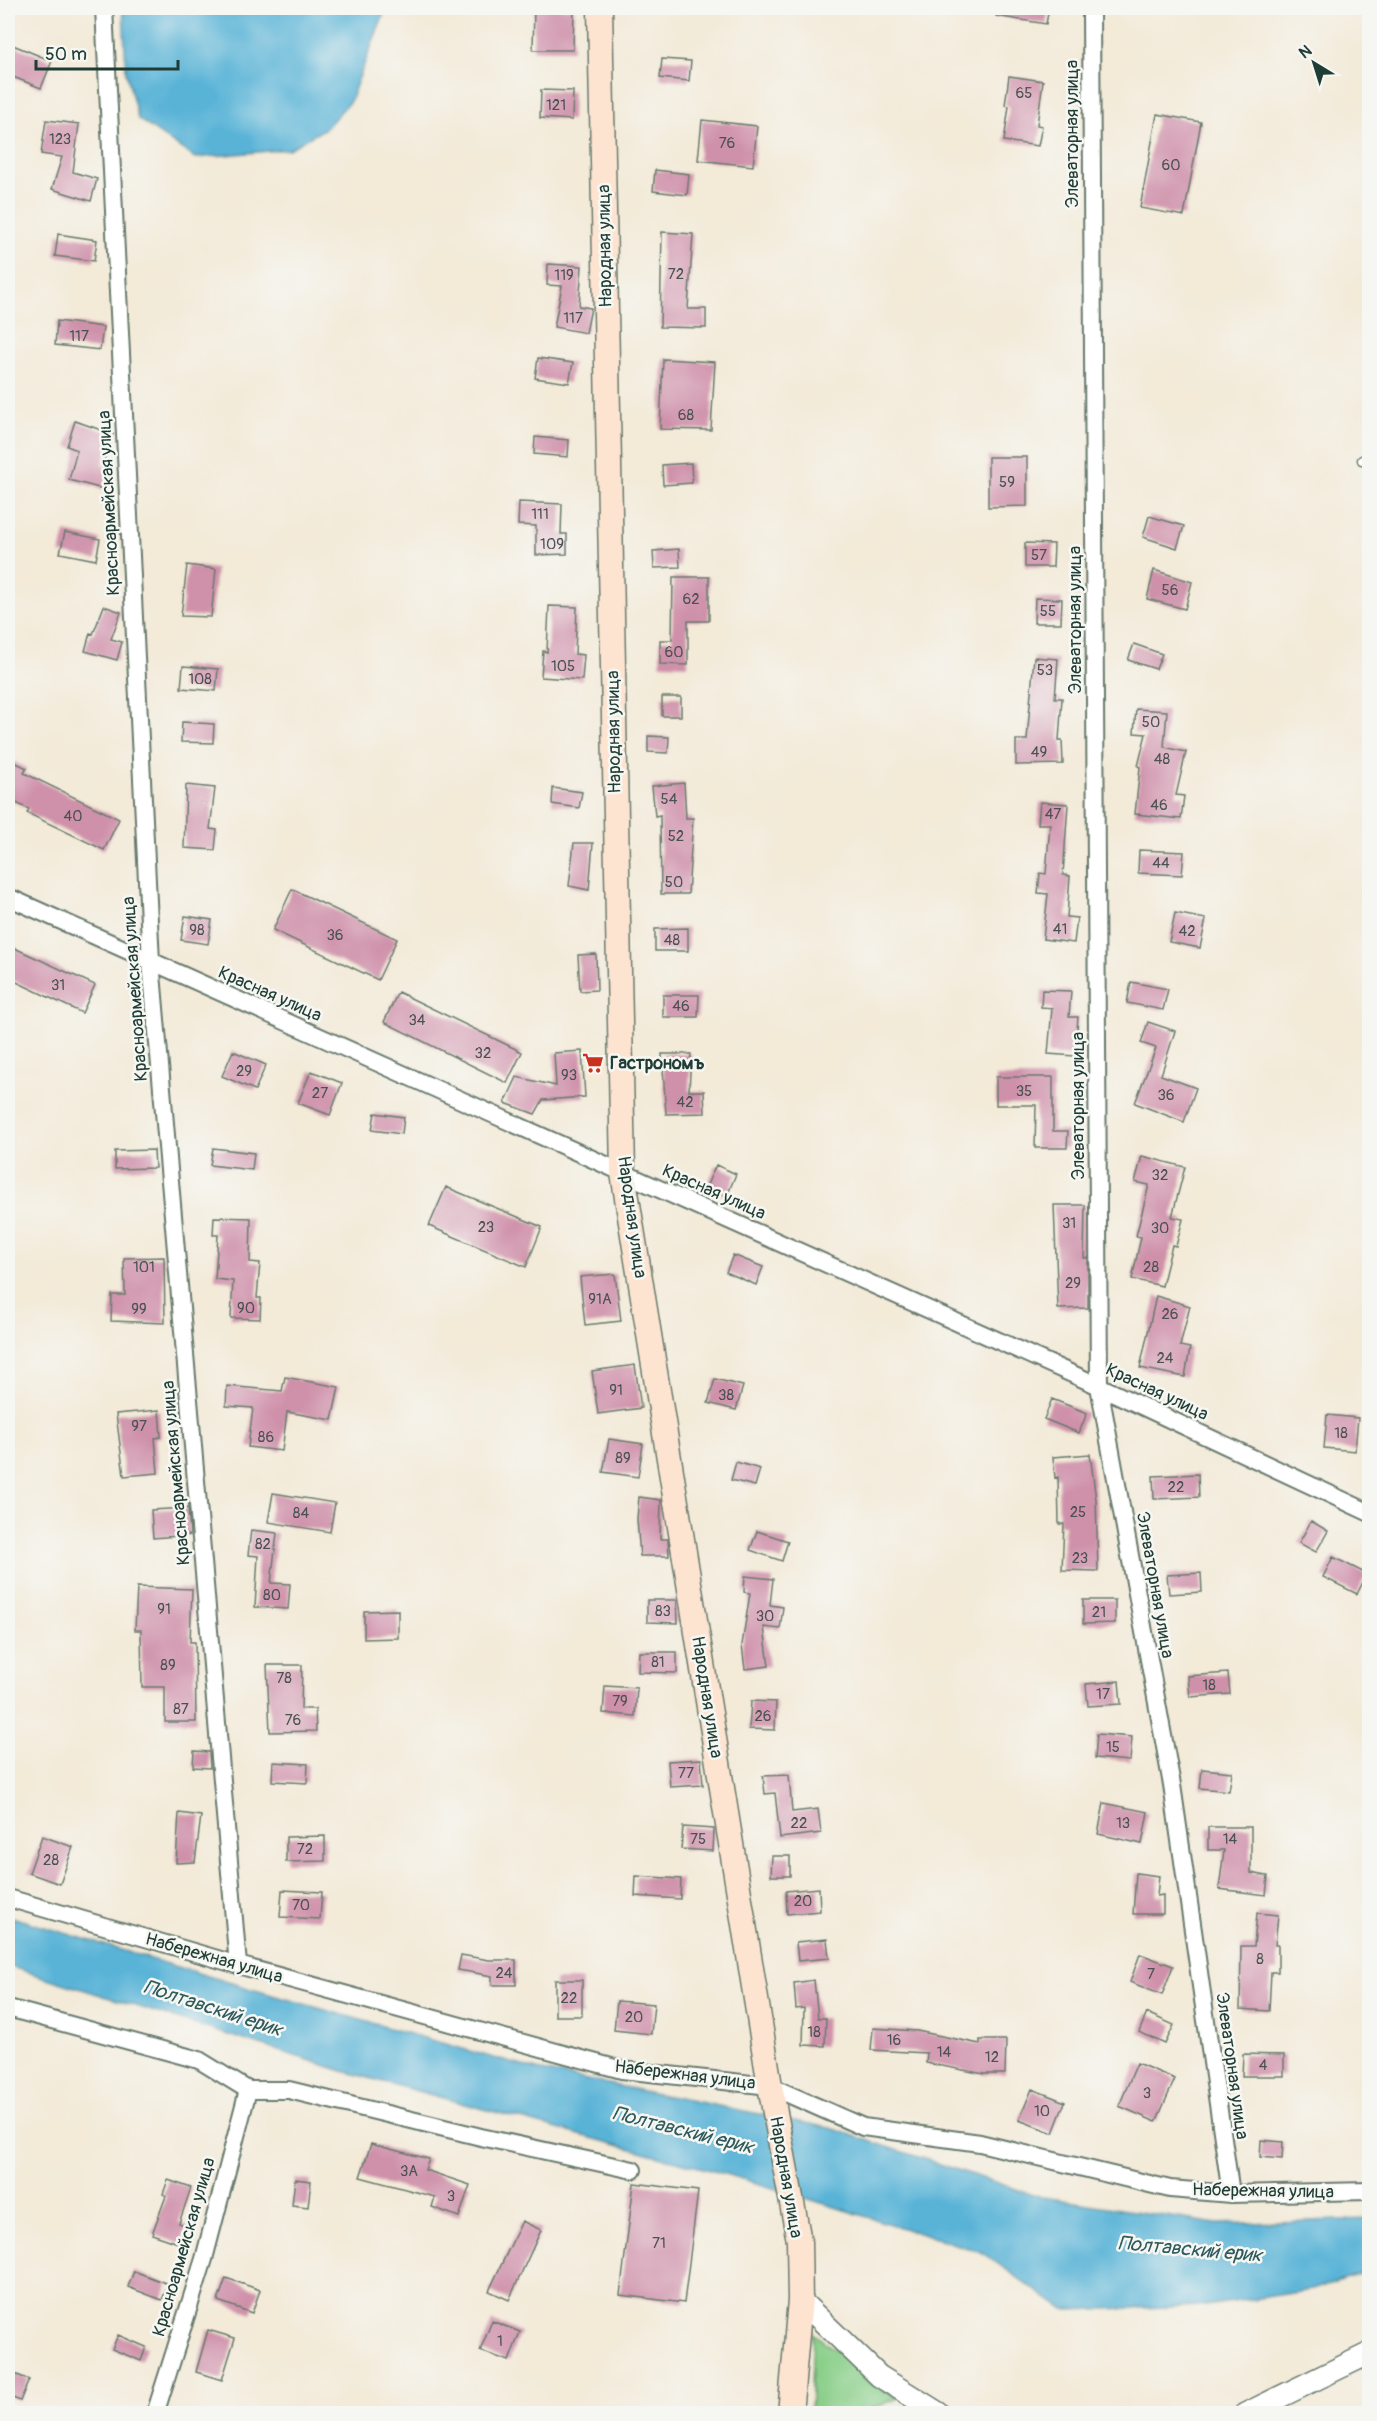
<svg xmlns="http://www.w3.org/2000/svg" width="1377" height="2421" font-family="Pangolin,sans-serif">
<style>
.green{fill:#8acf8a;stroke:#54865f;stroke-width:1.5}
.water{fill:#59b3d7;stroke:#3c7886;stroke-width:1.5}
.building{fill:#cf91aa}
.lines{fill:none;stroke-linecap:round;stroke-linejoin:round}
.service-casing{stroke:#697a6d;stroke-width:11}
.minor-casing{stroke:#697a6d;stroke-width:20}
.tertiary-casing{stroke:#697a6d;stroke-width:24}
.secondary-casing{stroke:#697a6d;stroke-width:27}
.service{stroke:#fff;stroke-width:8}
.minor{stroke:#fff;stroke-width:16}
.tertiary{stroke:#fff;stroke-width:21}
.secondary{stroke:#fde4d1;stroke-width:24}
.labels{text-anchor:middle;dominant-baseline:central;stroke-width:5;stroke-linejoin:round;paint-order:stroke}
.number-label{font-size:15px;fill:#4b5252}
.street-label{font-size:18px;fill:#1f3d34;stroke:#f6f6f2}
.poi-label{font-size:18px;font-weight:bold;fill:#1f3d34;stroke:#f6f6f2;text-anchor:start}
.water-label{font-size:20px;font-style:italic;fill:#2e5a5d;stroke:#f6f6f2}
</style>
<rect width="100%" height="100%" fill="#f6f6f2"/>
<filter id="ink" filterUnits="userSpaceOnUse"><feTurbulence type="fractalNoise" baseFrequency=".0167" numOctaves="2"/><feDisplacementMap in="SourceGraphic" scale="12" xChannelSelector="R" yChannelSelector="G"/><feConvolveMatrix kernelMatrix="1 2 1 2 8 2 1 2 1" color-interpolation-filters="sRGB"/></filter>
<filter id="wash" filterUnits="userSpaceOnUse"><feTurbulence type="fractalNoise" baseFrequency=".008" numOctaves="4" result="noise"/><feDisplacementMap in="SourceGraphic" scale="24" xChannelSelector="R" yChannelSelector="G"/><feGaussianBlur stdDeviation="1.35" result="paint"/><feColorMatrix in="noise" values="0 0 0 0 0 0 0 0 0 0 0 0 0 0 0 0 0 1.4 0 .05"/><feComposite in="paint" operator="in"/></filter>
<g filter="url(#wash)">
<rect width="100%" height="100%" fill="#f3ead8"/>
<path class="green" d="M813,2333L898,2398L862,2413L810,2414Z"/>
<path class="water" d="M123,8H386L350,101L326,128L289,149L195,158L138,119L126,72Z
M8,1916L248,1988L537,2070L830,2128L1037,2196L1217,2224L1369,2219V2271L1312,2290L1205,2306L1064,2310L981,2252L747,2180L343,2071L8,1966Z"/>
<g id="blocks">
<path class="building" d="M534,8H574L573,50H533Z
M997,8H1049L1046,24L996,16Z
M8,43L52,61L41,88L8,75Z
M662,59L691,61L689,81L660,78Z
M1009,76L1043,81L1037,125L1042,126L1038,146L1004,141L1009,106L1005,105Z
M541,90L573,91L572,120L540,118Z
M1157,114L1201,122L1184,216L1140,208Z
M46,120L79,124L73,172L97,179L91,201L52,189L62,157L41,154Z
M702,120L757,126L753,166L698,160Z
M655,170L689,174L687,195L653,191Z
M662,232L693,234L688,309H706V328L660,327Z
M58,234L97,240L94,261L55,256Z
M548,264L582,266L579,306L591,308L586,333L554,327L562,286L547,285Z
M57,321L103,327L100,350L55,345Z
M538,358L573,363L569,383L535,378Z
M663,359L715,362L711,430L660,429Z
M75,421L113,434L102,466L110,468L103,489L69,480L77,450L67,446Z
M535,437L569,440L568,457L534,454Z
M988,457H1027V506L988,507Z
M691,463L692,483L663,485L662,465Z
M519,502L562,504L561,534H567V554L536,555V526L518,525Z
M1149,516L1184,526L1177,548L1143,537Z
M65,532L100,539L96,560L60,553Z
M1025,543L1054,544L1053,567H1025Z
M679,549L680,567L654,568L653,551Z
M187,565L216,569L211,617L181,616Z
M1154,570L1192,582L1185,609L1147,599Z
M673,577H709V621H688V665L660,664V640H672Z
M1035,598L1062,599L1061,623H1034Z
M104,606L121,612L111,639L122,642L117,660L85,651L90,633L93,634Z
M549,606L577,607L575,654L584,655L582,680L541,677L543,651L547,652Z
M1134,644L1162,654L1156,669L1128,660Z
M1034,657L1058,659L1055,698H1062L1059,740H1062L1063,764L1016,765V740H1027Z
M183,666L218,669L216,691L181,688Z
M662,697H681V716H662Z
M1136,709L1167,711L1164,747L1186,752L1176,795L1184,796L1181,819L1135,814L1140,767L1138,766L1146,734L1134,733Z
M182,722L214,724L213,743L181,742Z
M648,736L669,737L668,753L648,752Z
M8,759L27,768L24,773L119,819L104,850L27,813L29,809L8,799Z
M684,783L686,818H693L688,894H661L660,815L655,816L652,786Z
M186,785L215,788L210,829L217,830L215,850L184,848Z
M553,788L582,792L579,808L552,804Z
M1040,802L1068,804L1063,875L1070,876L1067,917L1077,918L1074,943L1043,939L1048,894L1038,893L1040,873L1046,874L1050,824H1038Z
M574,843H593L589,890L569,886Z
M1139,850L1184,852L1182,875L1138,873Z
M292,889L397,939L378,980L273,930Z
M1175,913L1206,919L1200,948L1169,942Z
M185,916L212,920L208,944L181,940Z
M688,928V951H655V929Z
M8,945L95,985L82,1013L8,978Z
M596,954L597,990L580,991L578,955Z
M1131,982L1168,989L1163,1010L1127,1003Z
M1042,990L1071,991L1069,1017H1078L1075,1056L1048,1054L1052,1008L1041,1007Z
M398,992L522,1052L507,1083L384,1022Z
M663,995H699L698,1017H663Z
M1148,1022L1175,1031L1161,1075L1196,1088L1184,1122L1135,1103L1156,1048L1141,1043Z
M233,1051L266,1065L255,1090L222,1076Z
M582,1051L585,1097L543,1100L535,1114L505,1103L517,1077L556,1086L554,1053Z
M662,1054H691L689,1091H704L705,1113L666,1114Z
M311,1071L342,1083L330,1115L298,1103Z
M996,1077H1053V1131H1068L1067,1148H1035L1036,1105H996Z
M375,1113L404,1117L402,1134L372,1130Z
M213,1148L254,1153L252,1170L210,1165Z
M154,1150L155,1168L115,1169V1151Z
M1142,1156L1185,1167L1172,1217L1183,1219L1176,1246L1172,1245L1162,1286L1132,1279L1141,1237L1136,1236L1149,1185L1135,1182Z
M716,1165L736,1174L727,1196L706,1187Z
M446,1187L542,1227L526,1267L429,1226Z
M1054,1205H1085L1084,1258H1088V1308L1058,1309Z
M214,1217L251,1218L250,1262L260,1263L257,1298H261L260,1319L231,1318L233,1281L215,1279L218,1235H213Z
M733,1255L763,1267L756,1285L726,1272Z
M164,1257L165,1323L111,1321L112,1295H125L124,1258Z
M615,1274L621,1321L585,1325L580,1277Z
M1156,1296L1190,1306L1180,1346L1190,1348L1185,1377L1140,1368Z
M635,1365L641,1408L598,1414L592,1371Z
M285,1377L339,1387L332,1420L287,1412L282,1451L248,1447L253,1408L226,1406L227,1386L282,1391Z
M715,1379L743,1386L736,1410L708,1403Z
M1052,1399L1087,1413L1079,1433L1044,1419Z
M159,1410L161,1437L155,1438L158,1473L124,1476L116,1414Z
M1327,1415L1358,1418L1355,1451L1324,1448Z
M609,1439L643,1444L638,1477L603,1472Z
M1090,1454L1096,1500L1098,1571L1062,1570L1064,1524H1059L1058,1477L1055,1478L1053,1457Z
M736,1462L760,1469L755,1486L731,1480Z
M1198,1474L1199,1497L1154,1499L1153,1476Z
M273,1493L335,1503L330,1532L268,1522Z
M639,1497L661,1500L660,1539H668L669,1556H640L637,1519Z
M188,1508L190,1535L153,1538L151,1510Z
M1311,1521L1328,1531L1316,1552L1299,1543Z
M251,1530L277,1533L271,1583L290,1584L288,1609L255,1607L258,1556L248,1555Z
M757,1531L788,1541L782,1561L750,1550Z
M1333,1557L1367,1574L1357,1594L1323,1577Z
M1201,1573L1202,1592L1169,1594L1167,1575Z
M745,1576L773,1579L770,1605L783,1607L780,1629L764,1627L769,1666L745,1669L742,1645L750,1593L744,1592Z
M137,1587L192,1589L190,1642H195L196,1722H165V1687H142L141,1630H135Z
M647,1600H677L678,1623L647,1622Z
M1083,1600H1115V1623L1083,1624Z
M398,1610V1638L364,1639V1611Z
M639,1652H677V1673L638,1672Z
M267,1665H302L301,1709H315L316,1731L270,1732Z
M1228,1673L1230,1694L1190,1697L1188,1676Z
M1119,1681L1121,1704L1088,1706L1086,1684Z
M605,1686L637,1688L635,1716L603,1713Z
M751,1701L776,1702L775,1730L749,1729Z
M1097,1734L1132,1737L1130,1761L1095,1758Z
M194,1751L209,1752L210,1768L193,1767Z
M701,1759L703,1785L670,1787L668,1761Z
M273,1762L308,1764L307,1783L272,1781Z
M1202,1769L1232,1772L1229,1791L1200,1788Z
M789,1775L792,1812L818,1809L821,1833L780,1838L775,1793L765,1794L763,1776Z
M1104,1803L1148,1812L1142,1844L1098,1834Z
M179,1813L201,1816L195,1862L176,1863Z
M683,1827L714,1829L713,1851L681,1849Z
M1208,1827H1251V1873L1268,1876L1266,1895L1219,1889L1224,1850H1208Z
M42,1836L73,1847L60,1884L29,1873Z
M325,1836V1861L286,1862V1837Z
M772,1856H790V1876H771Z
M1136,1873L1159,1876L1157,1896L1163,1895V1914H1133Z
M636,1876L681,1879L680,1899L635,1896Z
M819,1888L820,1911L787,1914L786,1891Z
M282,1890L322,1892L320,1919L280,1917Z
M1257,1913L1278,1915L1275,1945H1278V1972H1271L1269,2011L1240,2009L1241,1946H1254Z
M827,1939L829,1958L798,1961L796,1942Z
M1140,1954L1173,1966L1162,1995L1130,1982Z
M461,1955L489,1960H516V1985H492V1976L458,1970Z
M555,1980H582V2016H555Z
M814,1980L818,2018H826L825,2046L803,2045L804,2008L796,2009L794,1983Z
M617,2001L654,2004L651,2034L614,2030Z
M1147,2013L1174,2025L1165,2044L1139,2032Z
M873,2028L917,2031L980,2044V2040H1006L1005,2074H984L926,2063L927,2053L871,2050Z
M1243,2054L1284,2055V2076H1242Z
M1137,2063L1175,2079L1156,2122L1119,2106Z
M1032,2089L1065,2102L1053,2133L1019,2120Z
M1261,2140L1283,2142L1282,2159L1260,2157Z
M371,2144L429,2159L425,2170L470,2185L459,2217L432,2207L435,2197L360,2177Z
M295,2179L311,2181L308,2207L292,2205Z
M168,2180L191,2188L179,2223L187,2226L181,2244L152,2234L166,2196L163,2194Z
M634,2183L698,2191L684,2303L620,2295Z
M522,2221L541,2230L509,2300L489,2291Z
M134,2271L168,2284L162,2300L128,2287Z
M226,2278L260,2290L252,2313L218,2301Z
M492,2321L520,2332L509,2361L480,2351Z
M208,2330L235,2338L222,2380L196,2372Z
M118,2335L146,2347L141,2361L112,2349Z
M8,2371L29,2380L20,2401L8,2396Z"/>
</g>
</g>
<g filter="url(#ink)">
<use href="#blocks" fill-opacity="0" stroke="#697a6d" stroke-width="1.5"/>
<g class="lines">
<defs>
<path id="service" d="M1362,460L1370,461"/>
<path id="minor" d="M104,8L151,962L238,1965
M1091,8L1099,1386L1172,1785L1231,2194
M8,897L1099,1386L1370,1513
M8,1898L238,1965L622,2070L770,2086L863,2127L980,2143L1170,2189L1231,2194L1370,2191
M8,2008L199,2060L248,2090H289L481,2137L633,2170
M155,2414L204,2259L248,2090"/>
<path id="tertiary" d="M800,2300L879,2376L940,2414
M1245,2414L1370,2353"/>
<path id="secondary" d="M600,8L623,1173L770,2086L799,2241L800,2300L790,2414"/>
</defs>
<use href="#service" class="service-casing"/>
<use href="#minor" class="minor-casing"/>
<use href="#tertiary" class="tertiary-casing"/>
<use href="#secondary" class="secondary-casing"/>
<use href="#service" class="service"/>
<use href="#minor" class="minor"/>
<use href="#tertiary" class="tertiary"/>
<use href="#secondary" class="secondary"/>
</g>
</g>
<defs>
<symbol id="supermarket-bare" viewBox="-9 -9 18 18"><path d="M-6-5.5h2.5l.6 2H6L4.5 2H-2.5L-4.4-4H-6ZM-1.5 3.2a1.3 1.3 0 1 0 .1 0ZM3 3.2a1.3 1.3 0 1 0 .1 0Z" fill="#c8321e" stroke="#f6f6f2" stroke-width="2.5" paint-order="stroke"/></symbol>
</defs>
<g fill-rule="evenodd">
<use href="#supermarket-bare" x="578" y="1048" width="30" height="30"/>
</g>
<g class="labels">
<g class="number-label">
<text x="1024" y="93">65</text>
<text x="556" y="105">121</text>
<text x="60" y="139">123</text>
<text x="727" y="143">76</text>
<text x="1171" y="165">60</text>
<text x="676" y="274">72</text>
<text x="564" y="275">119</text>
<text x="573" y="318">117</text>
<text x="79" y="336">117</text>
<text x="686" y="415">68</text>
<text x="1007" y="482">59</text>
<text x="540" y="514">111</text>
<text x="552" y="544">109</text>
<text x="1039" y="555">57</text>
<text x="1170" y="590">56</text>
<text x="691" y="599">62</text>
<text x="1048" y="611">55</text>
<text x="674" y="652">60</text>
<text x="563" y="666">105</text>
<text x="1045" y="670">53</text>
<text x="200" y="679">108</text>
<text x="1151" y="722">50</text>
<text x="1039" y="752">49</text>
<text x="1162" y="759">48</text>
<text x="669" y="799">54</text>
<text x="1159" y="805">46</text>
<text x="1053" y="814">47</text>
<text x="73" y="816">40</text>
<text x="676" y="836">52</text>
<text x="1161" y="863">44</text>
<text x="674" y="882">50</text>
<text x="1060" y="929">41</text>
<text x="197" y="930">98</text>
<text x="1187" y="931">42</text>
<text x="335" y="935">36</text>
<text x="672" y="940">48</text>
<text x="58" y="985">31</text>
<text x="681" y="1006">46</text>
<text x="417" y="1020">34</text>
<text x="483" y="1053">32</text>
<text x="244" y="1071">29</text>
<text x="569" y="1075">93</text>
<text x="1024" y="1091">35</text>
<text x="320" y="1093">27</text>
<text x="1166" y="1095">36</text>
<text x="685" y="1102">42</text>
<text x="1160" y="1175">32</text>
<text x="1069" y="1223">31</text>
<text x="486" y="1227">23</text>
<text x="1160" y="1228">30</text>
<text x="144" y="1267">101</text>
<text x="1151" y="1267">28</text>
<text x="1073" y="1283">29</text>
<text x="600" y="1299">91А</text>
<text x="246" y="1308">90</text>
<text x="139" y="1309">99</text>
<text x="1170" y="1314">26</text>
<text x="1165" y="1358">24</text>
<text x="616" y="1390">91</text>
<text x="726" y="1395">38</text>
<text x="139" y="1426">97</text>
<text x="1341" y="1433">18</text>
<text x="266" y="1437">86</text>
<text x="623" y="1458">89</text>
<text x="1176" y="1487">22</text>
<text x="1078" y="1512">25</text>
<text x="301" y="1513">84</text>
<text x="263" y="1544">82</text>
<text x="1080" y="1558">23</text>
<text x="272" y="1595">80</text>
<text x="164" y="1609">91</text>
<text x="663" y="1611">83</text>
<text x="1099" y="1612">21</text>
<text x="765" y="1616">30</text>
<text x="658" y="1662">81</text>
<text x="168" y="1665">89</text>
<text x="284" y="1678">78</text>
<text x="1209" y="1685">18</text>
<text x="1103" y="1694">17</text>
<text x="620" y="1701">79</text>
<text x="181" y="1709">87</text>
<text x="763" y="1716">26</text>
<text x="293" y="1720">76</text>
<text x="1113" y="1747">15</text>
<text x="686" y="1773">77</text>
<text x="799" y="1823">22</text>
<text x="1123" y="1823">13</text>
<text x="698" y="1839">75</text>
<text x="1230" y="1839">14</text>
<text x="305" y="1849">72</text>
<text x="51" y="1860">28</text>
<text x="803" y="1901">20</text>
<text x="301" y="1905">70</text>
<text x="1260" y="1959">8</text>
<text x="504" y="1973">24</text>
<text x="1151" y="1974">7</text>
<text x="569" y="1998">22</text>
<text x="634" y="2017">20</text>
<text x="814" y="2032">18</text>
<text x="894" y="2040">16</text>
<text x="944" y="2052">14</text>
<text x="992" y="2057">12</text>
<text x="1263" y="2065">4</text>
<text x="1147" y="2093">3</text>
<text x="1042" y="2111">10</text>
<text x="409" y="2171">3А</text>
<text x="451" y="2196">3</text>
<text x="659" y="2243">71</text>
<text x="500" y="2341">1</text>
</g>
<g class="street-label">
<text transform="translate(1072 134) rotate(-90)">Элеваторная улица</text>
<text transform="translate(605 246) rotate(-91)">Народная улица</text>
<text transform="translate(109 503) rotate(-93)">Красноармейская улица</text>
<text transform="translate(1075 620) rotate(-90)">Элеваторная улица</text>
<text transform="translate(614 732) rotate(-91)">Народная улица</text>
<text transform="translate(135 989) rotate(-94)">Красноармейская улица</text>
<text transform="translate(270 994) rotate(24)">Красная улица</text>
<text transform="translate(1078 1106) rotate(-90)">Элеваторная улица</text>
<text transform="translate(714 1192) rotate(24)">Красная улица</text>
<text transform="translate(632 1217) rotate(82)">Народная улица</text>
<text transform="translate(1157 1392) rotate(25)">Красная улица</text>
<text transform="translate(176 1473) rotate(-95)">Красноармейская улица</text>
<text transform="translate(1155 1585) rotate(80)">Элеваторная улица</text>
<text transform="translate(707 1697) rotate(81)">Народная улица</text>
<text transform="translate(214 1958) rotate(16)">Набережная улица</text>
<text transform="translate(1232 2066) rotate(82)">Элеваторная улица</text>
<text transform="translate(685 2075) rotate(7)">Набережная улица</text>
<text transform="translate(786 2177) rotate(80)">Народная улица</text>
<text transform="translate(1263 2191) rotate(1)">Набережная улица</text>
<text transform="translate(184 2247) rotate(-74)">Красноармейская улица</text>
</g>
<g class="poi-label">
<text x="610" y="1063">Гастрономъ</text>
</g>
<g class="water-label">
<text transform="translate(213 2008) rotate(18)">Полтавский ерик</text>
<text transform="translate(683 2130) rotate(14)">Полтавский ерик</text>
<text transform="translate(1190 2249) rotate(5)">Полтавский ерик</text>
</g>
</g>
<rect width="1377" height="2421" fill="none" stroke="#f6f6f2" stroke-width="30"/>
<g transform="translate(1314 63) rotate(322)" stroke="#f6f6f2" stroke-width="4.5" paint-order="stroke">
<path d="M0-4.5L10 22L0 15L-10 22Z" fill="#1f3d34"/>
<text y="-9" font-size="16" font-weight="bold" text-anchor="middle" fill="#1f3d34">N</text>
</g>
<path d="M36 60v9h142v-9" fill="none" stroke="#1f3d34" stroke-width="3"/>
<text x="45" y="60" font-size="18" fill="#1f3d34" stroke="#f6f6f2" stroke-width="4.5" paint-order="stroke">50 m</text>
</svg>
